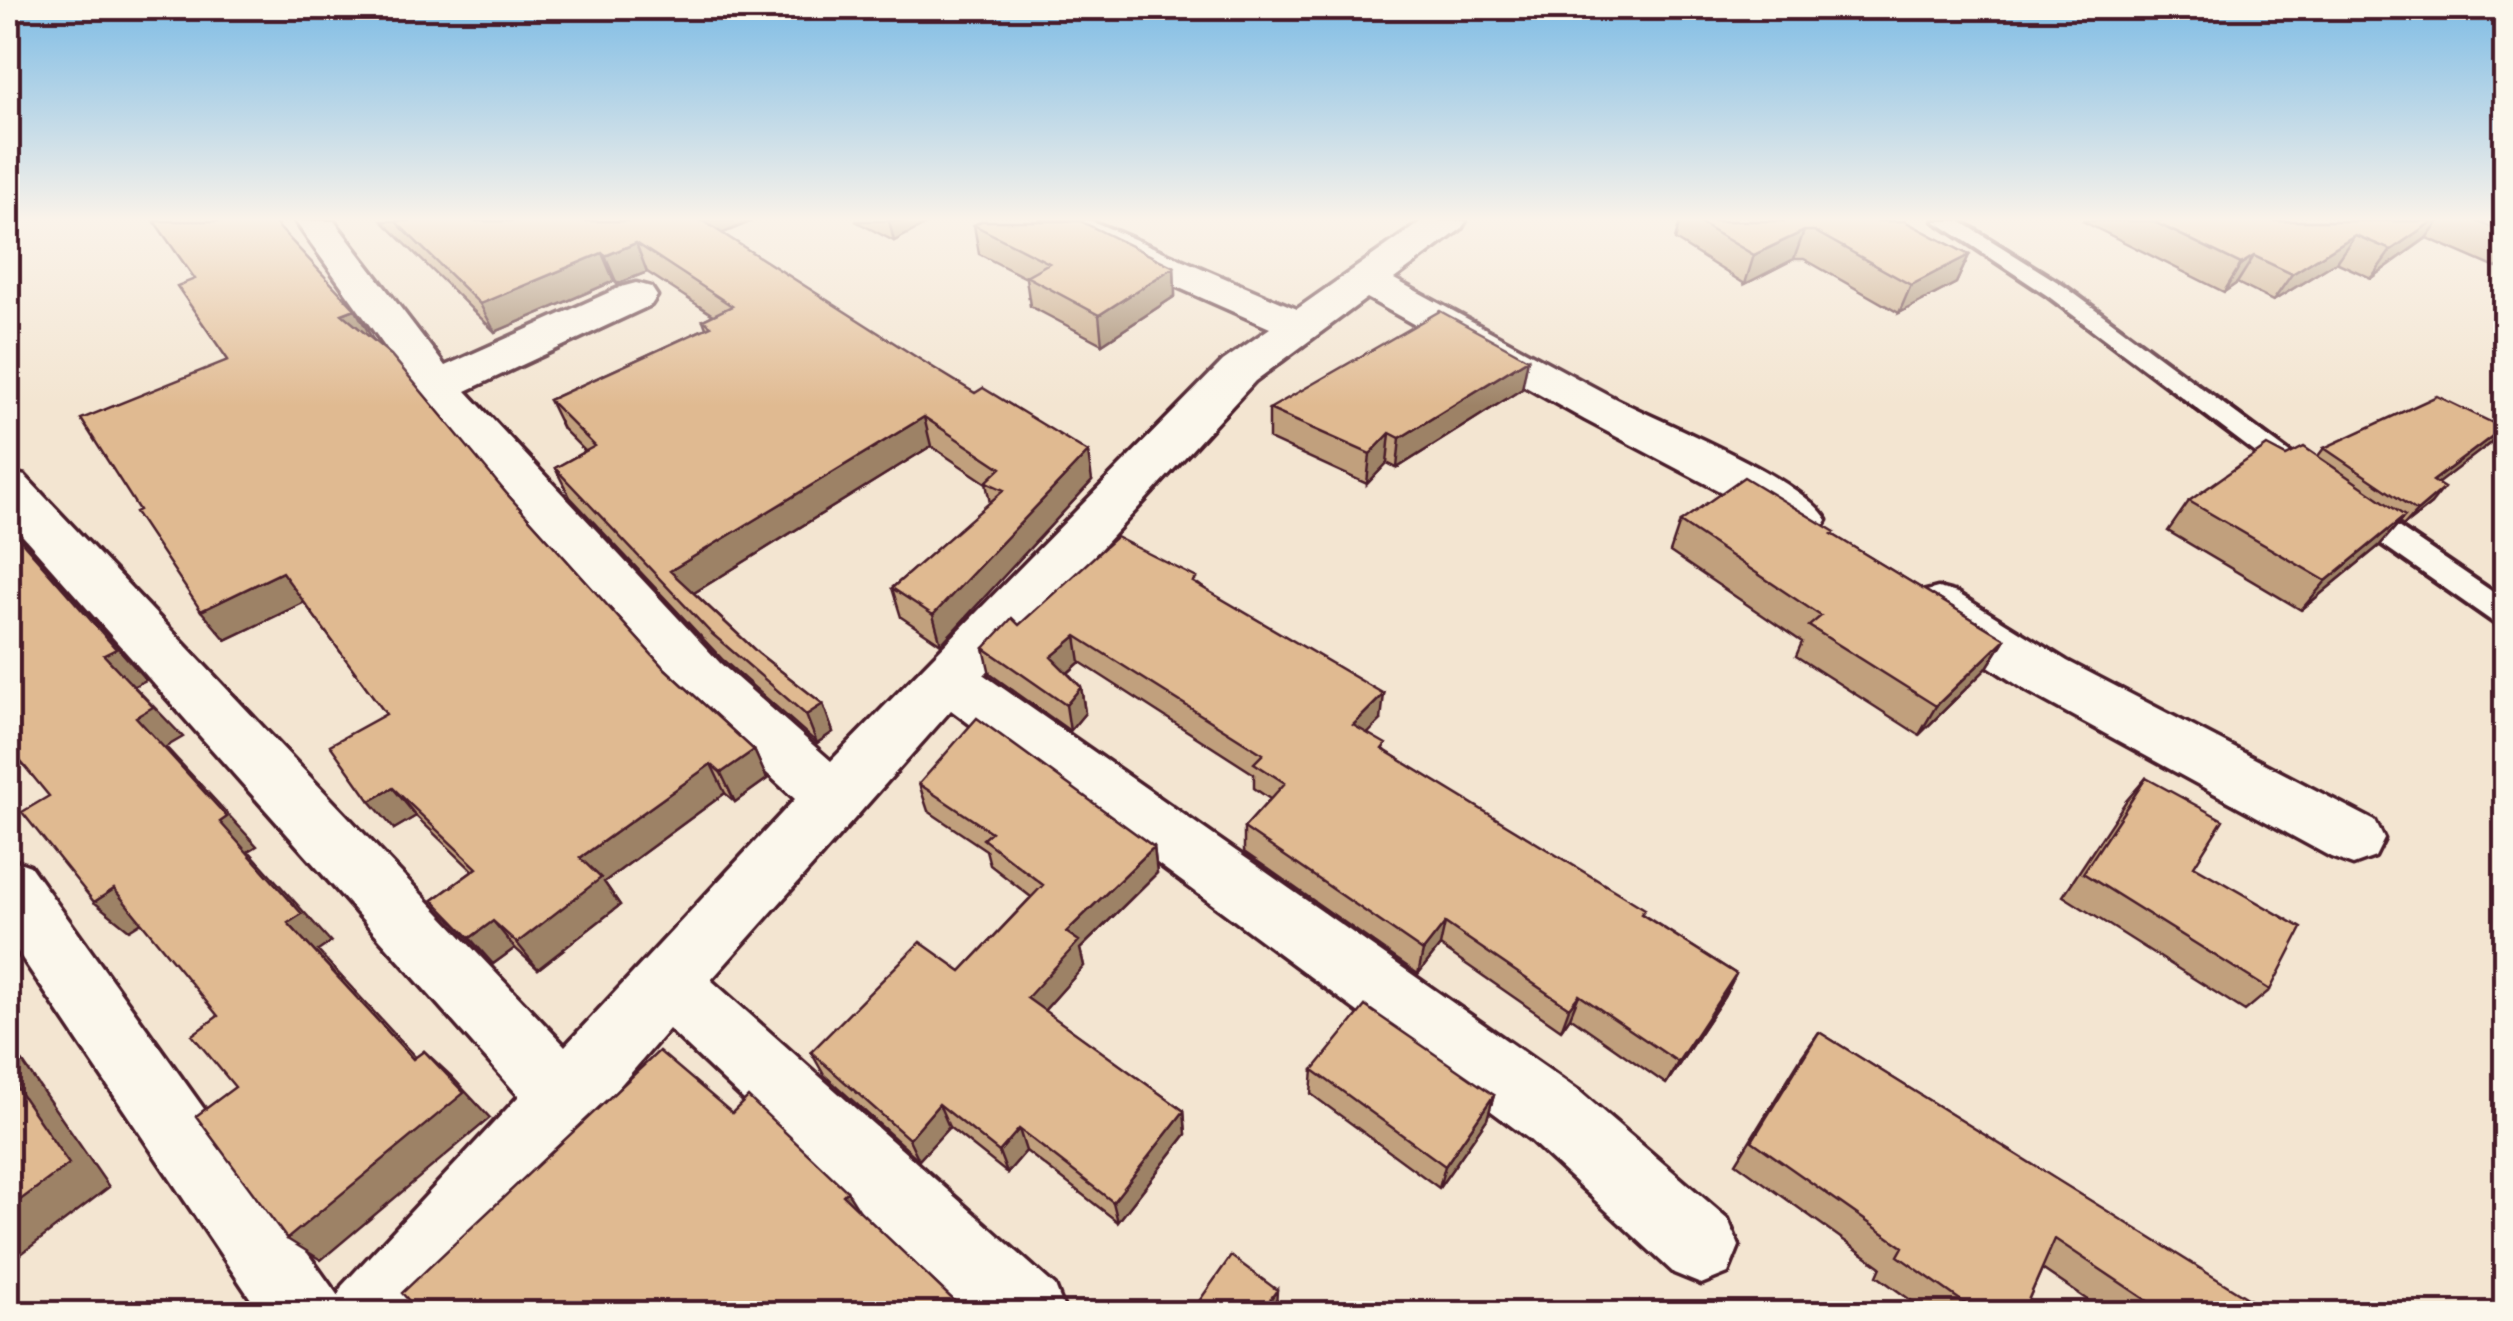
<svg xmlns="http://www.w3.org/2000/svg" width="2513" height="1321" font-family="Mynerve,sans-serif">
<style>
.lines{fill:none;stroke-linecap:round;stroke-linejoin:round}
.lane-casing{stroke:#4a1f2b;stroke-width:8}
.street-casing{stroke:#4a1f2b;stroke-width:7}
.lane{fill:#fbf7ec;fill-rule:evenodd}
.street{fill:#fbf7ec;fill-rule:evenodd}
.wall{fill:#c1a07d;stroke:#4a1f2b;stroke-width:2.5}
.shaded-wall{fill:#9d8266;stroke:#4a1f2b;stroke-width:2.5}
.building{fill:#e0ba91;stroke:#4a1f2b;stroke-width:2.5}
</style>
<rect width="100%" height="100%" fill="#f3e5d1"/>
<filter id="ink" filterUnits="userSpaceOnUse"><feTurbulence type="fractalNoise" baseFrequency=".01" numOctaves="2"/><feDisplacementMap in="SourceGraphic" scale="20" xChannelSelector="R" yChannelSelector="G"/><feConvolveMatrix kernelMatrix="1 2 1 2 8 2 1 2 1" color-interpolation-filters="sRGB"/></filter>
<g filter="url(#ink)">
<g class="lines">
<defs>
<path id="lane" d="M1935,221H1960L2064,286L2307,466L2311,472L2307,478H2289L2048,296Z
M2356,503L2366,505L2506,601V627L2496,624L2346,519L2342,512L2346,505Z"/>
<path id="street" d="M295,221H334L445,366L621,287L636,283L651,287L657,296L651,305L466,391L720,663L831,761L1223,361L1270,328L1046,229L1041,221H1092L1297,309L1422,221H1466L1461,229L1394,279C1468,319 1542,360 1616,399C1665,424 1802,478 1827,520L1820,532L1802,537L1784,532L1731,497L1585,420L1367,298L1255,381L984,675L1579,1091L1728,1219L1739,1246L1728,1273L1701,1284L1674,1273L1529,1139L951,710L711,980L1055,1286L1066,1314H970L669,1029L422,1314H261L8,937V858L30,866L338,1296L342,1286L519,1096L8,519V472L25,476L565,1046L795,799L680,693L421,397Z
M1938,588L1957,593L2067,661L2375,821L2384,839L2375,857L2353,865L2331,857L2027,691L1919,621L1911,607L1919,593Z"/>
</defs>
<use href="#lane" class="lane-casing"/>
<use href="#street" class="street-casing"/>
<use href="#lane" class="lane"/>
<use href="#street" class="street"/>
</g>
<path class="wall" d="M382,221H752L722,233L1092,481L941,644L901,617L892,588L990,503L986,483L931,446L694,593L758,653L823,704L833,732L817,743L723,660L570,497L555,468L585,451L563,429L549,400L706,328L703,320L713,315L647,272L617,284L614,281L495,332Z
M855,221H932L894,241Z
M1680,221H1904L1969,255L1956,283L1899,313L1804,259H1794L1745,284L1675,240Z
M2082,221H2506V261L2496,268L2427,238L2371,278L2336,262L2273,301L2237,283L2224,292Z
M974,225L1174,267L1175,296L1102,344L1030,306L1026,278L979,254Z
M195,279L372,338L506,493L662,666L754,750L767,779L735,802L725,793L604,882L620,905L538,969L515,948L493,964L433,900L473,871L416,816L394,829L386,714L304,602L226,640L139,510L228,360Z
M1522,389L1397,468L1387,463L1367,484L1269,439V409Z
M2489,444L2437,483L2431,504L2403,526L2399,523L2379,546L2301,610L2168,531L2189,501L2286,456H2318L2324,448Z
M1680,522L1833,535L2005,639L1986,669L1919,735L1796,656L1802,642L1670,552Z
M1198,584L1381,720L1367,733L1386,751L1736,974L1724,997L1666,1084L1570,1017L1561,1030L1440,946L1418,974L1244,852V828L1270,799L1254,788V774L1080,662L1068,673L1081,687L1085,713L1070,731L990,674L984,648L1019,625Z
M2146,778L2194,866L2270,990L2245,1011L2063,896L2126,801Z
M919,784L1154,847L1157,873L1080,949L1084,966L1044,1011L1184,1111L1186,1134L1118,1222L1026,1151L1007,1173L949,1127L919,1160L824,1075L811,1052L961,971L1031,897L990,865L986,850L928,811Z
M1819,1032L2271,1314H2108L2042,1269L2022,1314H1930L1877,1276L1881,1267L1736,1163L1802,1056Z
M1313,1070L1494,1095L1487,1119L1439,1188L1311,1094Z"/>
<path class="shaded-wall" d="M694,221H752L702,242Z
M889,221H932L894,241Z
M2433,221H2439L2426,238L2371,278L2391,250Z
M1804,231L1794,259L1745,284L1754,255Z
M2355,235L2336,262L2273,301L2292,274Z
M636,243L647,272L617,284L605,256Z
M602,253L614,281L495,332L480,304Z
M1969,255L1956,283L1899,313L1911,285Z
M2254,256L2237,283L2224,292L2241,264Z
M1174,267L1175,296L1102,344L1099,315Z
M355,309L372,338L360,343L342,314Z
M1528,359L1522,389L1397,468L1400,438Z
M924,417L931,446L684,599L670,571Z
M2503,428L2489,444L2420,497L2433,481Z
M1390,433L1387,463L1367,484L1370,454Z
M1088,452L1092,481L941,644L933,615Z
M2444,488L2431,504L2403,526L2417,511Z
M2405,516L2379,546L2301,610L2326,581Z
M8,523L146,680L134,686L183,737L166,747L257,846L249,851L331,942L318,951L441,1085L413,1059L288,923L220,822L136,717L104,655L8,526Z
M282,572L305,602L226,640L201,611Z
M1076,636L1080,662L1056,683L1051,657Z
M2005,639L1986,669L1919,735L1936,706Z
M1081,687L1085,713L1070,731L1066,705Z
M1384,694L1381,720L1351,751L1353,725Z
M823,704L833,732L817,743L806,715Z
M754,750L767,779L735,802L721,773Z
M711,764L725,793L604,882L620,905L538,969L517,943L580,858Z
M393,788L416,816L394,829L370,801Z
M1154,847L1157,873L1080,949L1084,966L1033,1023L1027,998L1066,932Z
M114,889L148,918L129,930L94,902Z
M493,921L515,948L493,964L470,938Z
M1445,923L1440,946L1418,974L1423,951Z
M1736,974L1724,997L1666,1084L1678,1062Z
M1579,995L1570,1017L1561,1030L1569,1008Z
M8,1041L109,1187L8,1264Z
M424,1051L451,1076L490,1118L321,1260L287,1239Z
M1494,1095L1487,1119L1439,1188L1445,1166Z
M939,1104L949,1127L919,1160L909,1139Z
M1184,1111L1186,1134L1118,1222L1113,1202Z
M1019,1129L1026,1151L1007,1173L999,1152Z
M847,1191L866,1221L843,1195Z
M1277,1290L1276,1309L1273,1314H1260Z"/>
<path class="building" d="M154,221H273L355,309L342,314L391,355L506,493L662,666L754,750L721,773L711,764L580,858L601,878L517,943L493,921L470,938L433,900L477,868L393,788L370,801L330,745L386,714L282,572L201,611L135,512L139,510L81,419L228,360L177,286L195,279Z
M395,221H703L921,360L975,393L983,388L1088,452L933,615L892,588L1004,490L986,482L1001,468L924,417L670,571L758,653L823,704L806,715L710,632L555,468L595,446L549,400L711,326L703,320L732,306L636,243L605,256L602,253L480,304Z
M981,221H1080L1174,267L1099,315L1026,276L1049,263L974,225Z
M1696,221H1904L1969,255L1911,285L1814,231H1804L1754,255Z
M2152,221H2433L2391,250L2355,235L2292,274L2254,256L2241,264Z
M2476,221H2506V233Z
M1440,311L1528,359L1400,438L1390,433L1370,454L1269,409Z
M2437,396L2503,428L2433,481L2444,488L2417,511L2324,448Z
M2267,446L2286,456L2304,447L2405,516L2326,581L2189,501Z
M1744,477L1835,532L1832,534L2005,639L1936,706L1809,626L1821,616L1680,522Z
M8,526L116,649L104,655L153,707L136,717L227,817L220,822L302,914L288,923L413,1059L424,1051L464,1093L287,1239L196,1116L235,1087L192,1035L218,1016L114,889L94,902L22,812L49,796L8,746Z
M1116,537L1197,578L1193,582L1384,694L1353,725L1386,744L1382,749L1645,909L1641,914L1736,974L1678,1062L1579,995L1569,1008L1445,923L1423,951L1244,828L1285,783L1254,763L1263,754L1076,636L1051,657L1081,687L1066,705L984,648L1012,618L1019,625Z
M977,718L1154,847L1066,932L1079,941L1027,998L1184,1111L1113,1202L1019,1129L999,1152L939,1104L909,1139L811,1052L920,942L961,971L1043,885L983,839L991,832L919,784Z
M2146,778L2223,820L2194,866L2302,928L2270,990L2083,873Z
M1365,1006L1494,1095L1445,1166L1313,1070Z
M1819,1032L2254,1302L2271,1314H2167L2055,1239L2022,1314H1980L1898,1256L1903,1247L1752,1141Z
M659,1051L732,1113L748,1097L847,1191L843,1195L968,1314H421L402,1293Z
M8,1075L69,1164L8,1209Z
M1231,1256L1277,1290L1260,1314H1190Z"/>
</g>
<linearGradient id="sky" x2="0" y2="1"><stop stop-color="#7ebce5"/><stop offset="0.54" stop-color="#faf3ea"/><stop offset="1" stop-color="#faf3ea" stop-opacity="0"/></linearGradient>
<rect width="2513" height="406" fill="url(#sky)"/>
<rect width="2513" height="1321" fill="none" stroke="#fbf7ec" stroke-width="40"/>
<rect x="20" y="20" width="2473" height="1281" fill="none" stroke="#4a1f2b" stroke-width="4" filter="url(#ink)"/>
</svg>
